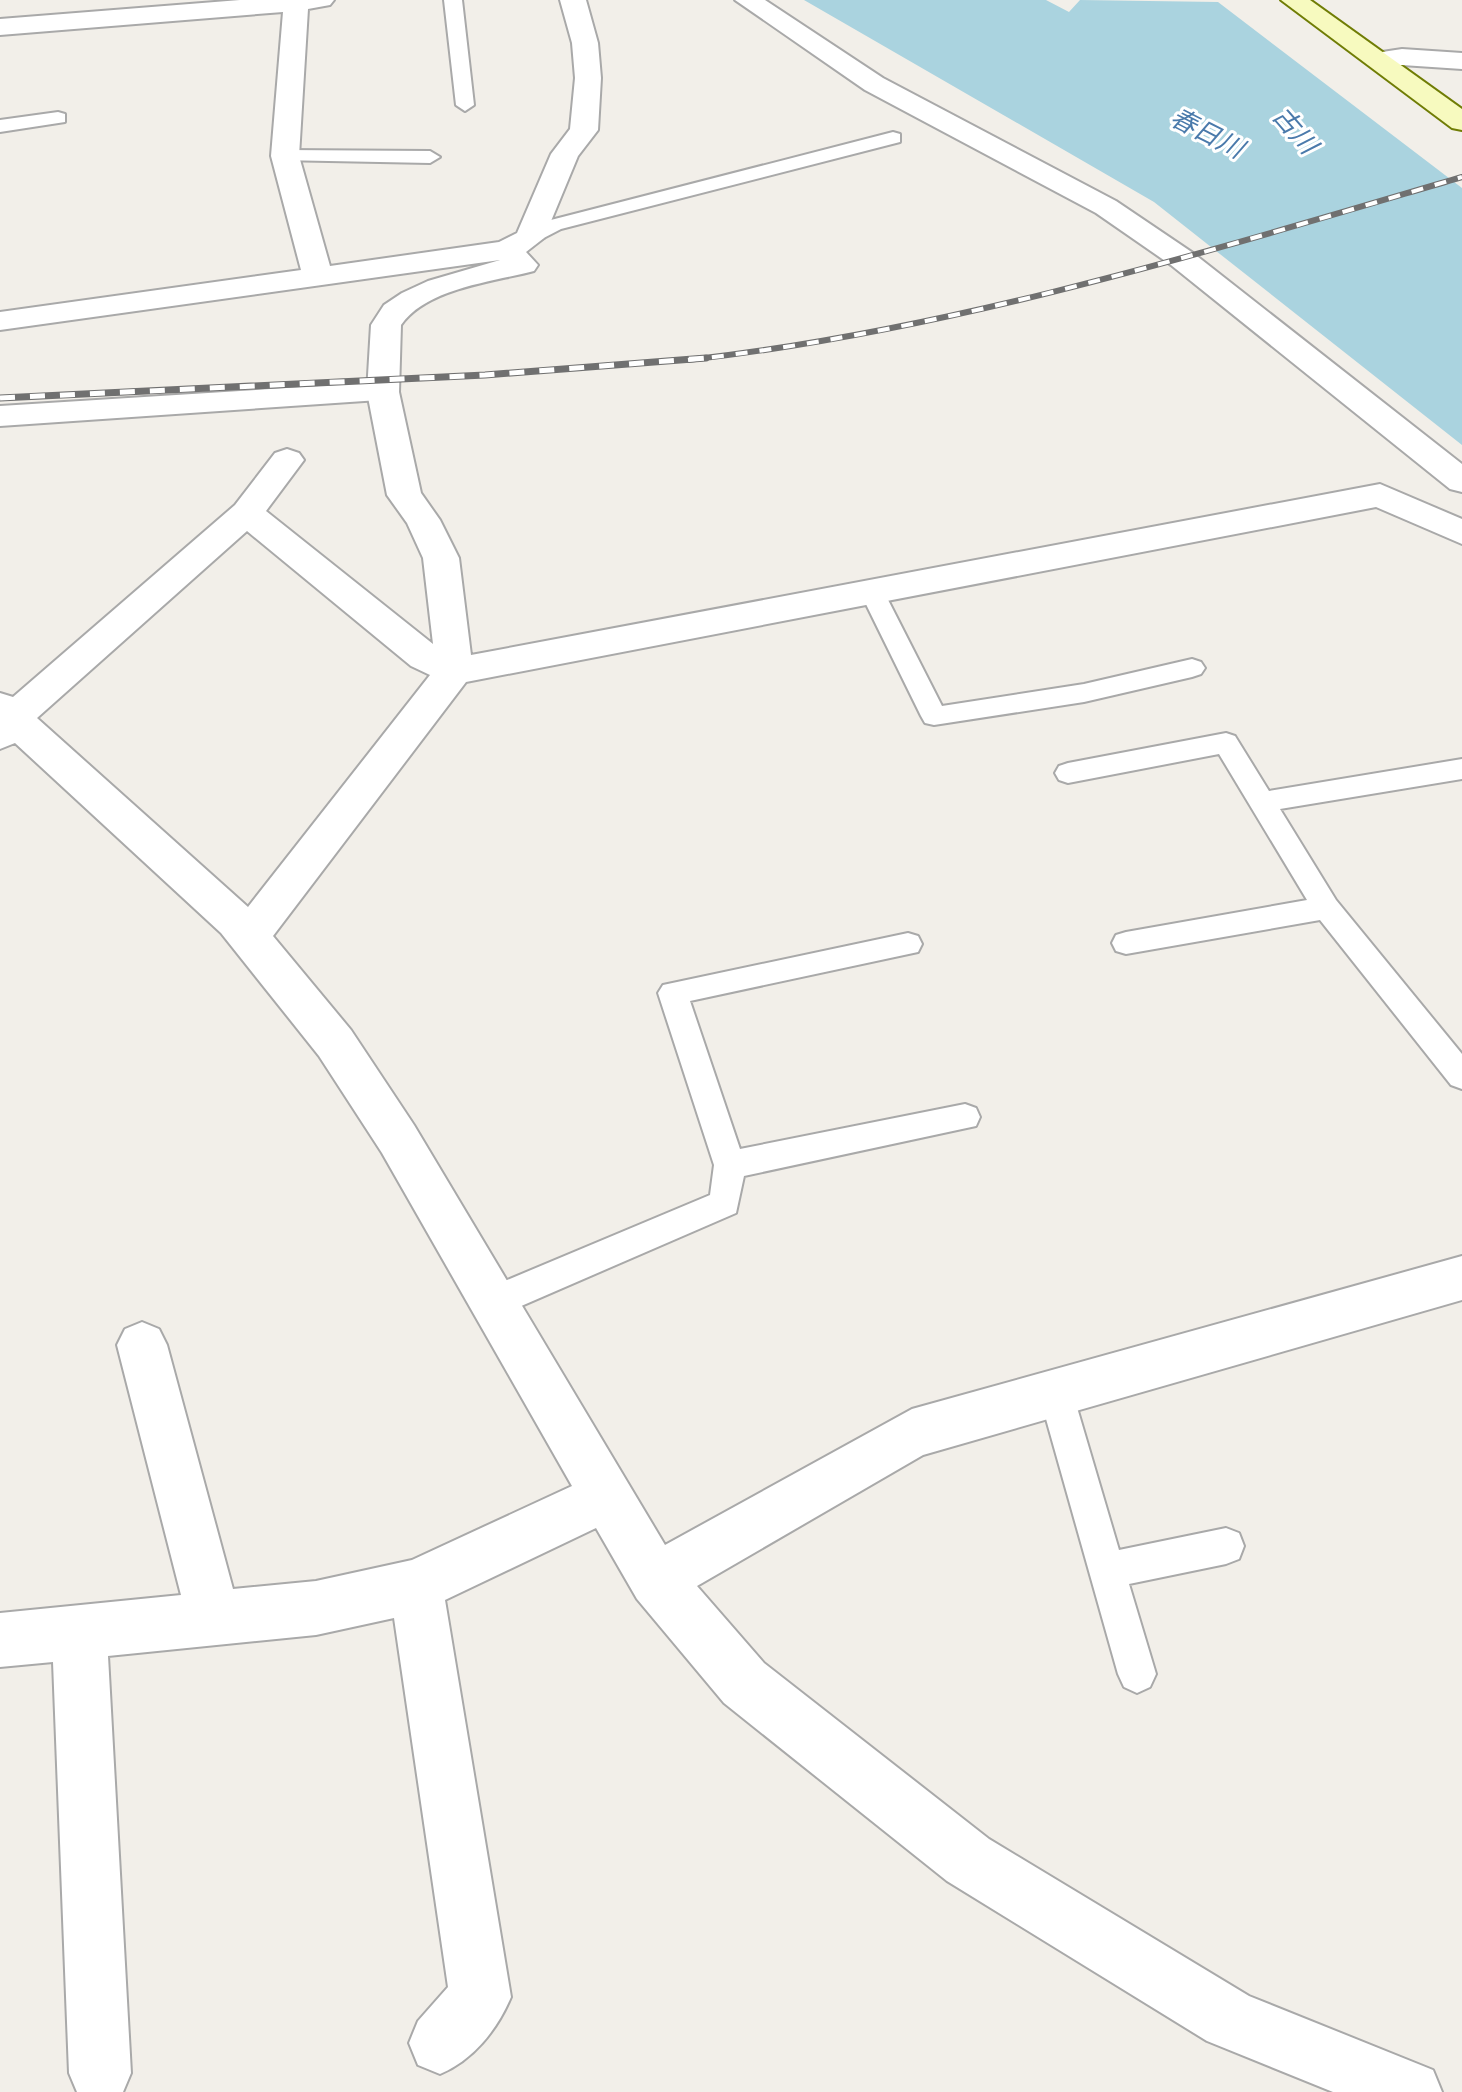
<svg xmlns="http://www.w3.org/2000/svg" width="1462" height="2092" font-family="Cabin,'Noto Sans JP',sans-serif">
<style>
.water{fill:#aad3df}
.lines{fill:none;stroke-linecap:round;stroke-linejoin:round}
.service-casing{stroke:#a9a9a9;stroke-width:4}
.minor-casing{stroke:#a9a9a9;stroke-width:4}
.tertiary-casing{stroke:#a9a9a9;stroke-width:4}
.secondary-casing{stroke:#707d05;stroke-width:4}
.service{fill:#fff;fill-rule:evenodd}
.minor{fill:#fff;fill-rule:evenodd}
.tertiary{fill:#fff;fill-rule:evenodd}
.secondary{fill:#f7fabf;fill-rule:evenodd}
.rail-far1-casing{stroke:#707070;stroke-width:6}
.rail-casing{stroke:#707070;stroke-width:7}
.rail-far1{stroke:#fff;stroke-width:4;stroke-dasharray:12;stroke-linecap:butt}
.rail{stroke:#fff;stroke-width:5;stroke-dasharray:15;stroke-linecap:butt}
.labels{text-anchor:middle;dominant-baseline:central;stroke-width:6;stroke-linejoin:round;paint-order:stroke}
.far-water-label{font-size:26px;font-style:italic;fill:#4a7aab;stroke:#fff}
</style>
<rect width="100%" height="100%" fill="#f2efe9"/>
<path class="water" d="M804,0H1046L1069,12L1080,0L1218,2L1462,188V445L1154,202Z"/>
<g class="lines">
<defs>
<path id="service" d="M444,0H462L474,105L465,111L456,105Z
M58,112L65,114V122L0,132V120Z
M893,132L900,134V142L561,229L536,242H522L519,238L547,221Z
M285,150L430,151L440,157L430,163L278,160L275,156Z
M872,584L881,586L884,592L942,706L1084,684L1192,659L1201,662L1205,668L1201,674L1192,677L1084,702L934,725L925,723L921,716L860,592L863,586Z
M1226,733L1235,736L1269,791L1462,759V779L1280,809L1336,900L1462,1054V1089L1451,1085L1320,920L1126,954L1116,951L1112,943L1116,935L1126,932L1307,900L1219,754L1068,783L1059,780L1055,773L1059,766L1068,763Z
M908,933L918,936L922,944L918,952L690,1001L740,1149L965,1104L976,1108L980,1117L976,1126L744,1176L736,1213L505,1313L493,1317L481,1313L476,1302L481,1291L710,1195L714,1165L658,993L663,985Z
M1056,1378L1068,1383L1073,1394L1119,1550L1226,1528L1239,1533L1244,1546L1239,1559L1226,1564L1129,1584L1156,1674L1150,1687L1137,1693L1124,1687L1118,1674L1039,1394L1044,1383Z"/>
<path id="minor" d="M240,0H334L330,5L308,9L299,156L330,266L499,242L517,233L551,154L570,129L575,78L572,43L560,0H586L598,43L601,78L598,130L578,156L544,238L526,252L538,265L534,271C493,282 427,288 401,325L399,392L421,493L440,520L459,558L471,655L1380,484L1462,519V544L1376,507L466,682L273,936L351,1030L414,1125L665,1545L912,1409L1462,1256V1300L923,1455L697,1586L764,1663L989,1839L1249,1996L1433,2070L1442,2092H1333L1207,2041L947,1881L724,1703L637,1599L596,1528L445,1600L511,1997C497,2030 473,2060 440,2074L418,2065L409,2043L418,2021L448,1987L394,1618L316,1635L108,1656L131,2073L123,2092H77L69,2073L53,1662L0,1667V1613L181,1595L117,1345L125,1329L142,1322L159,1329L167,1345L233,1589L316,1581L412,1560L572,1486L382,1153L319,1056L221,933L15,743L0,749V693L13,697L235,505L275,453L287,449L299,453L304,460L266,511L433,644L423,558L407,523L387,495L367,392L371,325L384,305L402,293L428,281L500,260L0,330V312L301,270L271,156L283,12L0,35V19ZM247,531L411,666L430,675L248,907L37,718Z
M735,0H765L883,78L1116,201L1193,253L1462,464V492L1450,489L1171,265L1096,213L865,90Z
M1402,49L1462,53V69L1402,65L1378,68L1365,60L1369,54Z"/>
<path id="tertiary" d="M383,382L394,385L399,392L394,399L0,426V406Z"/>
<path id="secondary" d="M1281,0H1310L1462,109V130L1452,128Z"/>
</defs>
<use href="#service" class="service-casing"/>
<use href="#minor" class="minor-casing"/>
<use href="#tertiary" class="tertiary-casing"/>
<use href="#secondary" class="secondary-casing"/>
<use href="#service" class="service"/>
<use href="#minor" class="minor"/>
<use href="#tertiary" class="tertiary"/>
<use href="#secondary" class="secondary"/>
<defs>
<path id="rail-far1" d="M688,360C954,330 1206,252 1462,177"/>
<path id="rail" d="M0,398L485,375L706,358"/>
</defs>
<use href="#rail-far1" class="rail-far1-casing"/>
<use href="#rail" class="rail-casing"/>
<use href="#rail-far1" class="rail-far1"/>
<use href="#rail" class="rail"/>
</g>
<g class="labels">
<g class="far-water-label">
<text transform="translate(1295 130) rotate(49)">古川</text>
<text transform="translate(1207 133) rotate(27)">春日川</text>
</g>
</g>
</svg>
